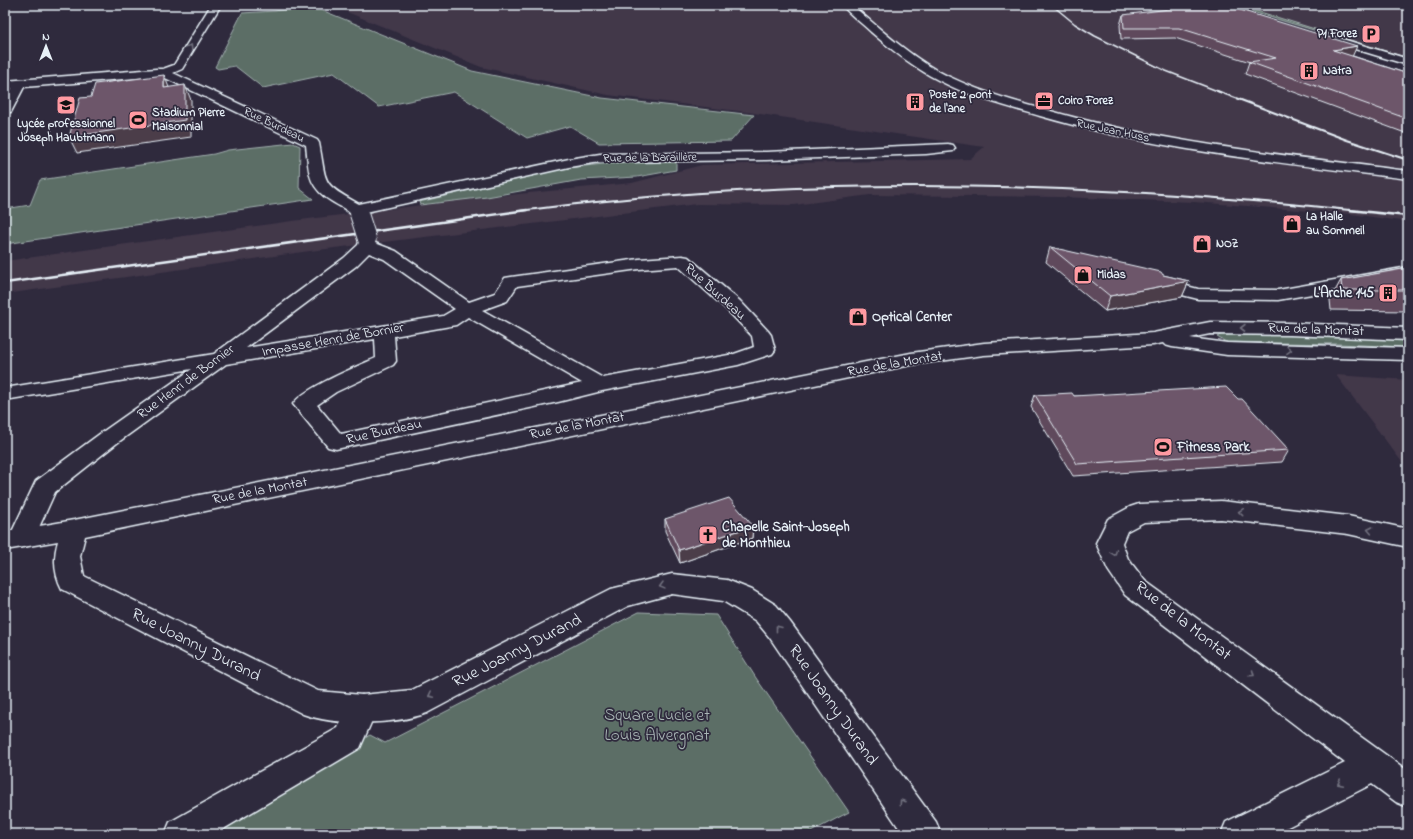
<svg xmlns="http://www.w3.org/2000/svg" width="1413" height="839" font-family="'Indie Flower',sans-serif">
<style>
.built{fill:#42374a}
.green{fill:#5b6e66;stroke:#a2b0af}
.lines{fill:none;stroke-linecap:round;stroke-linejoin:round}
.street-casing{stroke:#e8f1f8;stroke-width:3}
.secondary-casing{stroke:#e8f1f8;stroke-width:3}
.street{fill:#2f2a3d;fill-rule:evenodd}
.secondary{fill:#2f2a3d;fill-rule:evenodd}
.rail-far2{stroke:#e8f1f8;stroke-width:1.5}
.rail-far1{stroke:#e8f1f8;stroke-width:2}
.rail{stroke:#e8f1f8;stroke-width:2.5}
.street-bridge-casing{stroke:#e8f1f8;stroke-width:20;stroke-linecap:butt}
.street-bridge{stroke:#2f2a3d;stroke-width:18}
.wall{fill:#5e4a5b;stroke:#e8f1f8}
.shaded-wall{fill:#4c3c4a;stroke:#e8f1f8}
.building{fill:#6d566a;stroke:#e8f1f8}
.oneway{stroke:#70707e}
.labels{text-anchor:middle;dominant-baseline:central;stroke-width:3.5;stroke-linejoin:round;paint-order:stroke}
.far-poi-label{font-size:12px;font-weight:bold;fill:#e8f1f8;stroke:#2f2a3d;text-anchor:start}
.far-street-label{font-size:12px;fill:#e8f1f8;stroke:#2f2a3d}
.street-label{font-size:14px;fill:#e8f1f8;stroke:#2f2a3d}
.poi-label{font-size:14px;font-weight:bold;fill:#e8f1f8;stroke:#2f2a3d;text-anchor:start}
.near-street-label{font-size:17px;fill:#e8f1f8;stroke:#2f2a3d}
.near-park-label{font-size:17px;fill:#a9b6b6;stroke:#2f2a3d}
</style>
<rect width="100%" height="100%" fill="#2f2a3d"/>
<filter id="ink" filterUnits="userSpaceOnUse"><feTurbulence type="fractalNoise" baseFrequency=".025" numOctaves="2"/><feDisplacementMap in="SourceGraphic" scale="8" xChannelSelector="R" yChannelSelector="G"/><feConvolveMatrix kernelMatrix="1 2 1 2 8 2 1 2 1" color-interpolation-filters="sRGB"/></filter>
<g filter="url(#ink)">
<path class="built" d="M330,5H1190L1408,74V222L1351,214L1194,202L1059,197L870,195L794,205L697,204L310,251L5,294V261L292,221L487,197L632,183L702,165L970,159L984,147L754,113L608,95L481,67Z
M1233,5H1408V58Z
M1336,375L1408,380V470Z"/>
<path class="green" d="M309,5L472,71L602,98L754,115L731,141L599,143L570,126L527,138L454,92L379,107L334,73L263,88L235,66L218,69L215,67L242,13L275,11Z
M1229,5H1237L1257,11L1408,58Z
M293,143L300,146L299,188L313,199L5,244V209L30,205L40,180L214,154L228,150Z
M676,162V170L637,177L581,180L487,197L420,205L419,202L566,168L604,164Z
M1222,334L1341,336L1408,340V347L1338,344L1226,342L1217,337Z
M639,612L716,615L756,678L849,812L807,834H200L370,735L385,743Z"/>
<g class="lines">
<defs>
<path id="street" d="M211,5H221L182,69L173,73L317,140L319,143C327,184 320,183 359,204L569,159L600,154L766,152L948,144L953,145L955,148L953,151L926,154L766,160L600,162L569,167L366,212L367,214L365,217L359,219L353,217C348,209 340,207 331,201C307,186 309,171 306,145L161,76L24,87L11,112H5V101L12,88L5,89V81L156,69H163L174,65Z
M842,5H852C879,28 905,52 936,70C971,89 1009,100 1047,110C1165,144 1287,155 1408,171V179C1285,163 1160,151 1040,116C1006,106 970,97 938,80C913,67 892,50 871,32C862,23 850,15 842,5Z
M1329,35L1408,59V65L1325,40L1324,38L1325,36Z
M367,234L373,236L375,239V243L396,251L469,302L495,293L505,278L511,277L639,259L682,256L688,257L740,301L768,331L771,335L775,350L772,354L738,365L602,391L558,402L336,449L328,447L293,404C304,388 356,367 376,358L375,339L226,364L117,443L55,492L31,545L22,547L13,545L9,538L36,481L101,433L192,369L5,400V388L214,354L344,258L358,245L361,236ZM369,253L384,259L455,309L443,316L246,348L356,266ZM678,266L726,309L752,336L754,347L734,354L603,378L482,310L507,301L517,286L639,269ZM468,317L582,383L341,434L317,405L336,392L393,365L396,361L394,336L456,325Z
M1408,267V277L1278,300L1198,299L1158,289L1155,285L1158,281L1164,280L1198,289L1278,290Z
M1221,501L1348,516L1408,529V547L1348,534L1221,519L1144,522L1127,531L1122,543L1128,559L1145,581L1408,771V807L1396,802L1372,784L1274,834H1221L1226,822L1345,763L1125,595L1108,570L1096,543L1108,519L1130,507L1139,504Z
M362,695L373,699L377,709L360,748L215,834H165L170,822L338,728L351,699Z"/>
<path id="secondary" d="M1210,322L1290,323L1408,328V340L1290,335L1210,334L1190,338L1227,343L1408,348V360L1227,355L1172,347L1165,345L1163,343L1153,345L984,355L911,365L85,536L80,556L84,576L318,691L362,695L412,690L611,589L672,574L727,580L752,590L776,605L790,622L936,822L941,834H903L770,638L756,621L723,601L672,594L628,606L427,713C394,725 336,726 303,714L62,589C54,574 53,558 58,541L5,550V532L74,520L911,353L984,343L1153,333Z"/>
</defs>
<use href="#street" class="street-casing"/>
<use href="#secondary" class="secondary-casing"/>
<use href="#street" class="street"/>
<use href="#secondary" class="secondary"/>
<path class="rail-far2" d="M1052,5L1075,24L1095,36L1166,71L1220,92"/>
<path class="rail-far1" d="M1217,91L1347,140L1408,160
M519,211C797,174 1080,181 1359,211"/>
<path class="rail" d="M1349,210L1408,216
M5,283L527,210"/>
<defs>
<path id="street-bridge" d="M359,214L367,239"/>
</defs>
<use href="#street-bridge" class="street-bridge-casing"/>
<use href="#street-bridge" class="street-bridge"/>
</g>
<path class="wall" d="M1123,15L1353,56L1408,74V134L1245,74L1249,62H1250L1175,38L1121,39L1120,25Z
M1050,247L1163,275L1189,281L1182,297L1105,311L1046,262Z
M1408,268V311L1331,310L1330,300L1341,280Z
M1035,395L1074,396L1238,399L1289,450L1282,462L1073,476L1031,407Z
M665,519L753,526L752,538L680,563L665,531Z"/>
<path class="shaded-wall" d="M1357,46L1352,57L1333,50Z
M164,75L170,90L164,88Z
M185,85L191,100V137L77,153L69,137Z
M1189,281L1182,297L1105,311L1110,296Z
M753,526L752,538L680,563L679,550Z"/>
<path class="building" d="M1200,5H1224L1357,46L1333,50L1408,74V119L1249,62L1276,58L1179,28H1124L1123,15Z
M164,75V88L185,85V120L69,137L80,98L91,97L95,84Z
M1050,247L1161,272L1163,275L1189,281L1110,296Z
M1408,268V290H1342L1341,280Z
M1226,387L1238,399H1242L1289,450L1077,464L1035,395L1072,393L1074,396Z
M729,498L753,526L679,550L665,519Z"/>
<defs><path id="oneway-chevron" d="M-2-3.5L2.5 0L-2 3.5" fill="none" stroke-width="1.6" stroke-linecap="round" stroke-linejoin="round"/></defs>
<g class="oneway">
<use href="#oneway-chevron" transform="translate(190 47) rotate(-58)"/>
<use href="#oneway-chevron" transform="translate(1243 328) rotate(-180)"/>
<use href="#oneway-chevron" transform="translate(1289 350) rotate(1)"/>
<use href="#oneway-chevron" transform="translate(1241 512) rotate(-175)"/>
<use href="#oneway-chevron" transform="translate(1370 530) rotate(-169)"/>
<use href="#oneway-chevron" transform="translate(1114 553) rotate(69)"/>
<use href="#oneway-chevron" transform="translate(662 586) rotate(165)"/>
<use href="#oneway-chevron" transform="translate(778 628) rotate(-128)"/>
<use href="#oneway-chevron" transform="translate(1252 674) rotate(37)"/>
<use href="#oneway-chevron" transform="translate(431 695) rotate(153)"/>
<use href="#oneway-chevron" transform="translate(1340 783) rotate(153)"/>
<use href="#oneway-chevron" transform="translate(902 802) rotate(-125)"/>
</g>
</g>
<defs>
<symbol id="parking-square" viewBox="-11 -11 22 22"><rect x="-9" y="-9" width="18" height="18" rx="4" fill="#ff9aa2" stroke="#2f2a3d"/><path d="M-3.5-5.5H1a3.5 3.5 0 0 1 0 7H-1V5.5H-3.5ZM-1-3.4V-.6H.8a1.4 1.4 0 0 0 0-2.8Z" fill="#111"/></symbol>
<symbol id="building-square" viewBox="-11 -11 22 22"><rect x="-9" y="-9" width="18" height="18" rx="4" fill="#ff9aa2" stroke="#2f2a3d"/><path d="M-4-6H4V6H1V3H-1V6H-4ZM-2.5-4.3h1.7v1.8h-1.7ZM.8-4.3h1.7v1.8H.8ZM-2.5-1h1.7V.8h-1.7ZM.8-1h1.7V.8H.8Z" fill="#111"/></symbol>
<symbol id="office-square" viewBox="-11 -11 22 22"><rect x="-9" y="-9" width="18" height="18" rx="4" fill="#ff9aa2" stroke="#2f2a3d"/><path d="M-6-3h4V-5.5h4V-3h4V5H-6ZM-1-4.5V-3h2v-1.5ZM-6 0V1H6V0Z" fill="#111"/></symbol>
<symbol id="school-square" viewBox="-11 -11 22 22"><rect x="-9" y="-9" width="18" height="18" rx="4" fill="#ff9aa2" stroke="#2f2a3d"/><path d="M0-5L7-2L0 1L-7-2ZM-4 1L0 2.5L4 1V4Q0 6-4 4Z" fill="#111"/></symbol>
<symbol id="stadium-square" viewBox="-11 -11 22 22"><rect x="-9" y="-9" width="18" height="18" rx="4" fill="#ff9aa2" stroke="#2f2a3d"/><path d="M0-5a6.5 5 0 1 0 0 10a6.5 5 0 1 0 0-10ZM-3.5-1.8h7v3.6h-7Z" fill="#111"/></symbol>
<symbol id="shop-square" viewBox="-11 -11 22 22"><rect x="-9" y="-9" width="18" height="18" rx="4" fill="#ff9aa2" stroke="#2f2a3d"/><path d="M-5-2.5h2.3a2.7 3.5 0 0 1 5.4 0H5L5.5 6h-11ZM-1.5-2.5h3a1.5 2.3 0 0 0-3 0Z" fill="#111"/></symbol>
<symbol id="church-square" viewBox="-11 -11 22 22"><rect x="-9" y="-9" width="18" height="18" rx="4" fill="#ff9aa2" stroke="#2f2a3d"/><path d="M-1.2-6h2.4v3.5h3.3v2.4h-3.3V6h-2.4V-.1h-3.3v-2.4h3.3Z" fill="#111"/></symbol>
</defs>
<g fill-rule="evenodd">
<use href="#parking-square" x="1360" y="23" width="22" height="22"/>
<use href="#building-square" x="1298" y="60" width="22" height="22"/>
<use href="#office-square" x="1033" y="90" width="22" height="22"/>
<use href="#building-square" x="904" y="91" width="22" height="22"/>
<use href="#school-square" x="55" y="94" width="22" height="22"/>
<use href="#stadium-square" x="127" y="109" width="22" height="22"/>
<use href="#shop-square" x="1281" y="213" width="22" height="22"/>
<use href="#shop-square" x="1191" y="233" width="22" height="22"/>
<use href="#shop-square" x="1072" y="264" width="22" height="22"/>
<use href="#building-square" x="1377" y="282" width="22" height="22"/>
<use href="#shop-square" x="847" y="306" width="22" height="22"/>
<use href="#stadium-square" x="1152" y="436" width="22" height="22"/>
<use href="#church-square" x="697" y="524" width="22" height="22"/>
</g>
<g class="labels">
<g class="far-poi-label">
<text x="1357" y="34" text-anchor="end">P1 Forez</text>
<text x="1323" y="71">Natra</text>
<text x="929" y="95">Poste 2 pont<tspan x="929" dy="14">de l'ane</tspan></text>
<text x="1058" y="101">Coiro Forez</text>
<text x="152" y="113">Stadium Pierre<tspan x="152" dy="14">Maisonnial</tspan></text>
<text x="66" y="124" text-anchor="middle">Lycée professionnel<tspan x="66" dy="14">Joseph Haubtmann</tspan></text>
<text x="1306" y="217">La Halle<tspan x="1306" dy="14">au Sommeil</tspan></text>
<text x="1216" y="244">NOZ</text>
<text x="1097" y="275">Midas</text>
</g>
<g class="far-street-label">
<text transform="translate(274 125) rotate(26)">Rue Burdeau</text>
<text transform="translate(1113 131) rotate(12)">Rue Jean Huss</text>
<text transform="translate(650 158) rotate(-1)">Rue de la Baraillère</text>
</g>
<g class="street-label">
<text transform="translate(715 292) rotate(42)">Rue Burdeau</text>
<text transform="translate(1316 330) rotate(2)">Rue de la Montat</text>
<text transform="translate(333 340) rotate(-10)">Impasse Henri de Bornier</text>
<text transform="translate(895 364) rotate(-10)">Rue de la Montat</text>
<text transform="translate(186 382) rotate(-36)">Rue Henri de Bornier</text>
<text transform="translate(577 426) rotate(-11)">Rue de la Montat</text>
<text transform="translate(384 432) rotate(-12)">Rue Burdeau</text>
<text transform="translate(260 491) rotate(-11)">Rue de la Montat</text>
</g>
<g class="poi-label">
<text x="1374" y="293" text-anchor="end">L'Arche 145</text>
<text x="872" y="317">Optical Center</text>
<text x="1177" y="447">Fitness Park</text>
<text x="722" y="527">Chapelle Saint-Joseph<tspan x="722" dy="16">de Monthieu</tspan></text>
</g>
<g class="near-street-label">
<text transform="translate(1183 621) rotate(38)">Rue de la Montat</text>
<text transform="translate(196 645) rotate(27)">Rue Joanny Durand</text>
<text transform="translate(517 651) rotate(-27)">Rue Joanny Durand</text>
<text transform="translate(833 705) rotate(55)">Rue Joanny Durand</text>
</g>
<g class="near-park-label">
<text x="657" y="715">Square Lucie et<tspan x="657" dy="20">Louis Alvergnat</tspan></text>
</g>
</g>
<rect width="1413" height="839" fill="none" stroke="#2f2a3d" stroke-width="20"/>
<rect x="10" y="10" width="1393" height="819" fill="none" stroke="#e8f1f8" stroke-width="1.5" filter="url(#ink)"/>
<g transform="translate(46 46)" stroke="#2f2a3d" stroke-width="3" paint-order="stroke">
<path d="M0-3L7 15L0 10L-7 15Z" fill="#e8f1f8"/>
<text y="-6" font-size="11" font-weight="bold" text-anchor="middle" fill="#e8f1f8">N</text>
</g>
</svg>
